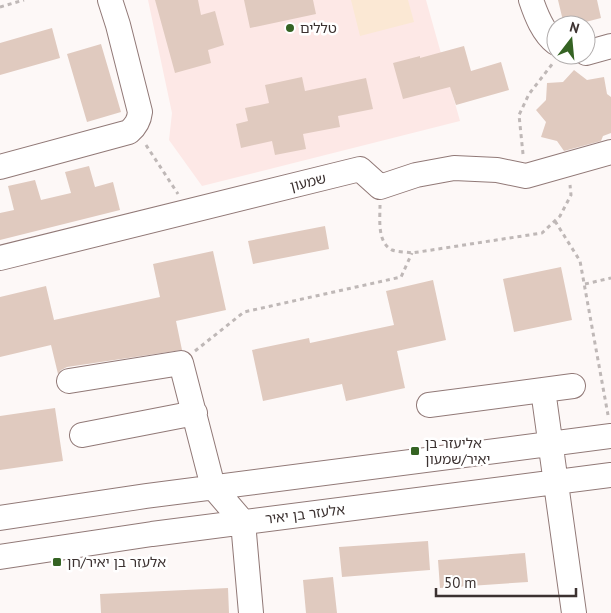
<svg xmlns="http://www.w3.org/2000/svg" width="611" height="613" font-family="'PT Sans','Noto Sans Hebrew',sans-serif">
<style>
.built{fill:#fde8e6}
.green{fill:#fbe8d4}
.building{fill:#e0cabf}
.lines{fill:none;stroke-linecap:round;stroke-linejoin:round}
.minor-casing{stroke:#917977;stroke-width:26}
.path{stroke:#bfb8b7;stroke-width:3;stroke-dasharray:4 4;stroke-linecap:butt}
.minor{stroke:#fff;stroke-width:24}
.poi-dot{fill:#356323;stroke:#fff;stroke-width:2}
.labels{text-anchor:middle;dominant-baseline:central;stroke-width:5;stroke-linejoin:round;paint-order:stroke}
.poi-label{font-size:14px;fill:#3c3231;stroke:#fff;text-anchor:start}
.street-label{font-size:14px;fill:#3c3231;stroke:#fff}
</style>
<rect width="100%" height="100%" fill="#fdf8f7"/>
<path class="built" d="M148,0H426L460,121L202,186L169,140L172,113Z"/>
<path class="green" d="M351,0H408L414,22L360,36Z"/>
<path class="building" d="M155,0H198L201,15L215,11L224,45L208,50L211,63L175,73Z
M244,0H313L316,14L250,28Z
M558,0H597L601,18L574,25H564Z
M52,28L60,58L0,75V43Z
M101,44L121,112L87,122L67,54Z
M464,46L471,71L501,62L509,90L456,105L450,87L403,99L393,63L420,56V58Z
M574,70L587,80L604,77L607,94L611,97V133L603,136L601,141L564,151L557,141L541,137L546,122L536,110L546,100L547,83L563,82Z
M302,77L305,91L366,78L373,109L338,116L340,127L303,134L306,149L275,155L272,141L241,148L236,124L248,121L245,108L269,103L265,85Z
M89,166L95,187L113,182L120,210L0,240V213L14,210L8,186L35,180L41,200L71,193L65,172Z
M325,226L329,249L253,264L248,241Z
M213,251L226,310L176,321L182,350L67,367L61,370L58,374L51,345L0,357V297L46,286L54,320L160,297L153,264Z
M561,267L572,320L514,332L503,279Z
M433,280L446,340L397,351L405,388L346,401L342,384L263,401L252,350L309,338L310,343L394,325L386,291Z
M55,408L63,461L0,470V416Z
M428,541L430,570L342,577L339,547Z
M525,553L528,582L440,588L438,560Z
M333,577L337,613H306L303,580Z
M228,588L229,613H101L100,594Z"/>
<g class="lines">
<defs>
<path id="minor" d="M531,0C536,15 543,33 556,43
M586,53L611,46
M0,167L129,132C136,126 139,121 140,112L118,25L110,0
M0,258L360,169L380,187L416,175L454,168L497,170L526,176L611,152
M69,381L181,363L213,487L243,522L251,613
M543,390L574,613
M429,405L573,386
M82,435L195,413
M0,518L146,496L611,436
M0,557L152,534L611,475"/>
</defs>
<use href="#minor" class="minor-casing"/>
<path class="path" d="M0,7L24,0
M146,145L178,194
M523,154L519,115L529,94L553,63
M380,205C380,220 377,242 392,250C398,252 406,252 412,253L542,233L560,216L571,195L570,185
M555,221L580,261L608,415
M585,284L611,278
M195,351L244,312L401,277L412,253"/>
<use href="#minor" class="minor"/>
</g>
<g class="poi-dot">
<circle cx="290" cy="28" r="5"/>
<rect x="410" y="446" width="10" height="10" rx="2.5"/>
<rect x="52" y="557" width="10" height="10" rx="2.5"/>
</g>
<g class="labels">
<g class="poi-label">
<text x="300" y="28">טללים</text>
<text x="425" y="443">אליעזר בן<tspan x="425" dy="16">יאיר/שמעון</tspan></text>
<text x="67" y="562">אלעזר בן יאיר/חן</text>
</g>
<g class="street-label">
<text transform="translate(308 182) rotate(-14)">שמעון</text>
<text transform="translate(305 514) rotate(-7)">אלעזר בן יאיר</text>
</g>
</g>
<g transform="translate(571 40) rotate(16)"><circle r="24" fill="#ffffff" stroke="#b1adad"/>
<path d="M0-4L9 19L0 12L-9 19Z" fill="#356323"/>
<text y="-8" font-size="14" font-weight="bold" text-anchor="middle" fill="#3c3231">N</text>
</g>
<path d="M436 588v8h140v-8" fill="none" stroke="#3c3231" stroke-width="2.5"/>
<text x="444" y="588" font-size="15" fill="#3c3231" stroke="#ffffff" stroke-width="4" paint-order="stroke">50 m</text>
</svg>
